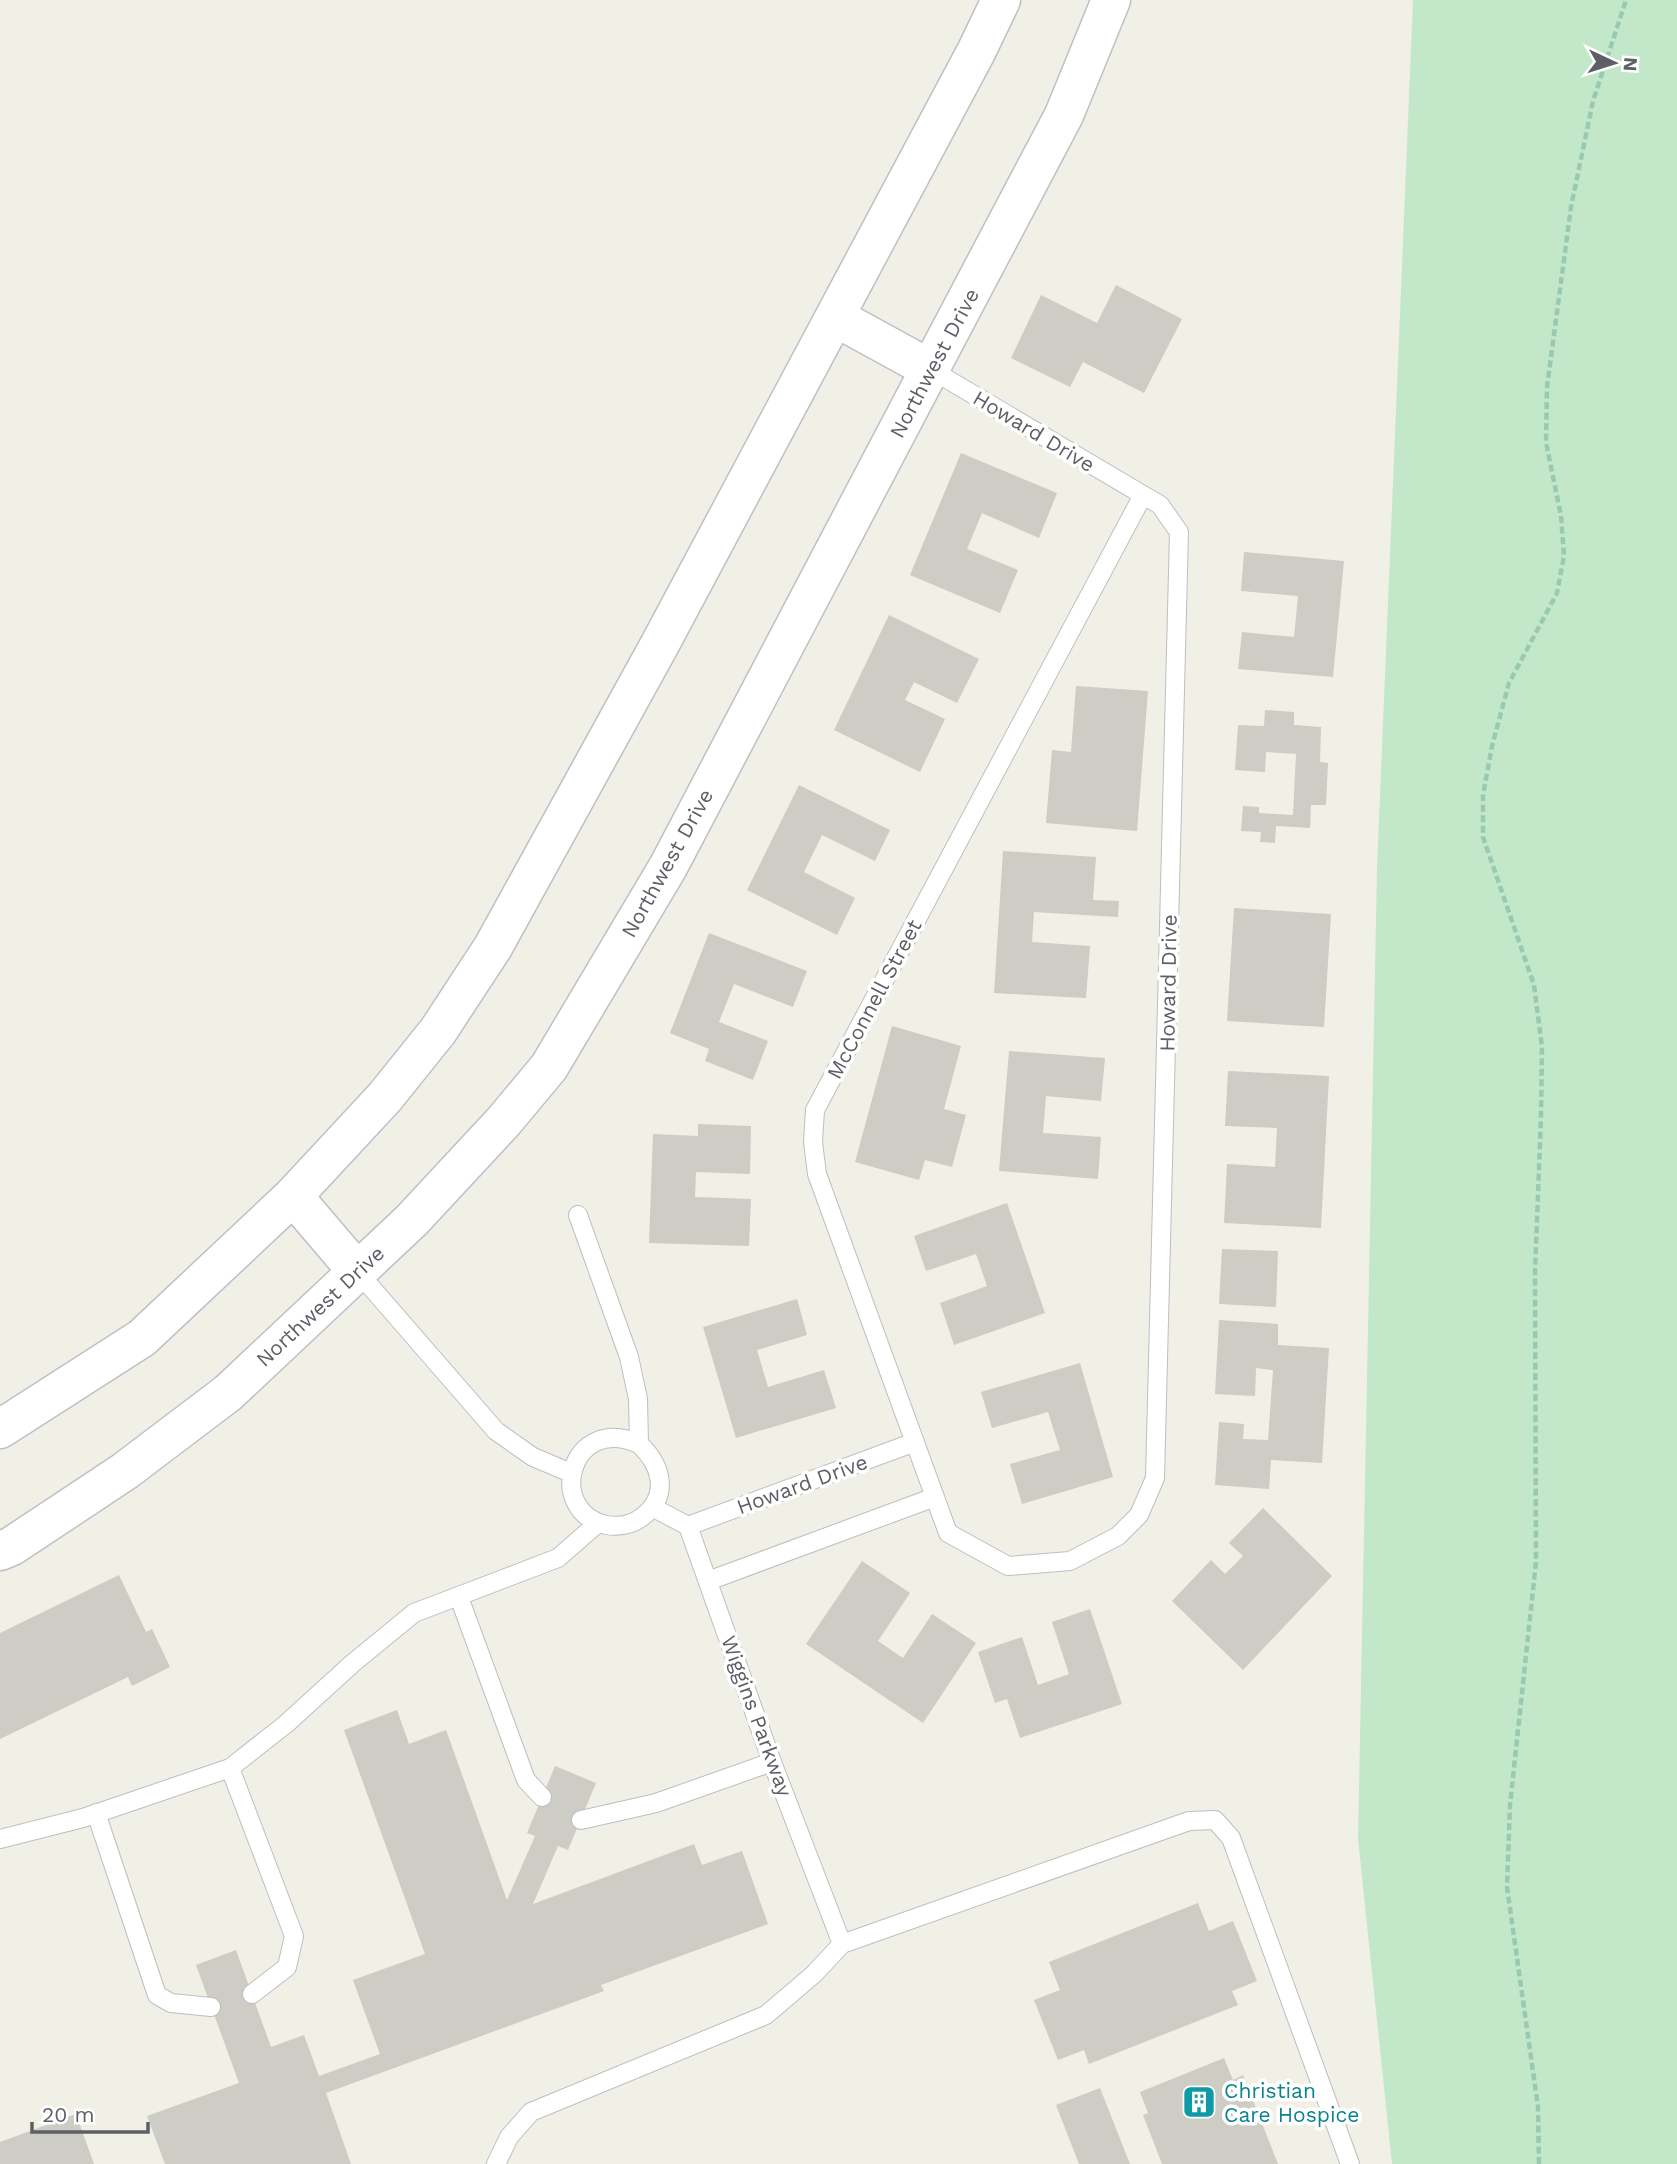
<svg xmlns="http://www.w3.org/2000/svg" width="1677" height="2164" font-family="'Work Sans',sans-serif">
<style>
.green{fill:#c2e8c9}
.building{fill:#cdccc5}
.lines{fill:none;stroke-linecap:round;stroke-linejoin:round}
.lane-casing{stroke:#bdbec4;stroke-width:20}
.secondary-casing{stroke:#bebfc7;stroke-width:41}
.path{stroke:#9ac9b1;stroke-width:4.5;stroke-dasharray:7 3.5;stroke-linecap:butt}
.lane{stroke:#fff;stroke-width:18}
.secondary{stroke:#fff;stroke-width:38}
.labels{text-anchor:middle;dominant-baseline:central;stroke-width:7;stroke-linejoin:round;paint-order:stroke}
.street-label{font-size:21px;fill:#5d5f66;stroke:#fff}
.culture-label{font-size:21px;fill:#0d838f;stroke:#fff;text-anchor:start}
</style>
<rect width="100%" height="100%" fill="#f0f0e6"/>
<path class="green" d="M1413,0H1677V2164H1392L1358,1839L1377,868Z"/>
<path class="building" d="M1116,285L1182,319L1144,393L1083,362L1070,387L1011,358L1041,295L1097,323Z
M961,453L1057,493L1039,538L982,513L967,549L1018,570L1000,613L910,575Z
M1244,552L1344,561L1333,677L1238,669L1242,632L1294,637L1298,596L1241,591Z
M889,615L979,659L957,703L914,682L905,700L945,719L920,772L834,730Z
M1076,686L1148,691L1137,831L1046,823L1052,750L1071,752Z
M1265,710L1294,712V725L1321,727L1320,762L1328,763L1326,805H1311L1310,828L1276,826L1275,843L1260,842L1261,832L1241,831L1243,806L1259,807V813L1293,815L1296,754L1266,752L1265,772L1235,770L1238,725L1264,726Z
M799,785L890,830L875,861L822,835L804,872L855,898L837,935L747,890Z
M1003,851L1096,857L1093,900L1119,901L1118,917L1034,912L1032,942L1090,946L1086,998L994,993Z
M1234,908L1331,914L1324,1027L1227,1021Z
M709,933L807,971L793,1007L734,984L719,1022L768,1041L753,1080L705,1061L709,1049L670,1033Z
M892,1026L961,1046L944,1109L966,1115L952,1167L925,1160L919,1180L855,1162Z
M1009,1051L1105,1058L1101,1101L1046,1096L1043,1133L1101,1137L1098,1179L999,1171Z
M1228,1071L1329,1076L1321,1228L1224,1223L1227,1164L1275,1167L1277,1128L1225,1126Z
M698,1124L751,1126L750,1174L696,1172L695,1197L751,1199L749,1246L649,1243L653,1134L698,1136Z
M1007,1203L1045,1313L954,1345L940,1303L987,1286L976,1254L926,1271L914,1236Z
M1222,1249L1278,1251L1276,1307L1219,1304Z
M797,1299L807,1335L757,1350L768,1387L824,1370L836,1408L736,1438L703,1327Z
M1219,1320L1278,1324V1345L1329,1348L1322,1463L1271,1460L1269,1489L1215,1485L1219,1422L1244,1424L1243,1439L1268,1440L1273,1370L1256,1368L1255,1396L1215,1394Z
M1080,1363L1113,1477L1022,1504L1010,1464L1060,1450L1048,1412L992,1428L981,1392Z
M1263,1508L1332,1576L1243,1670L1172,1601L1211,1560L1225,1574L1243,1556L1229,1543Z
M862,1561L910,1593L878,1641L903,1658L932,1614L976,1643L923,1723L806,1644Z
M119,1575L146,1632L152,1629L170,1667L132,1686L128,1677L0,1739V1633Z
M1090,1609L1122,1704L1020,1738L1007,1699L995,1703L978,1652L1022,1637L1038,1685L1069,1674L1052,1622Z
M397,1710L409,1744L446,1730L507,1900L535,1836L527,1833L555,1766L596,1783L568,1850L558,1846L533,1904L694,1844L702,1865L742,1851L768,1924L601,1985L604,1991L326,2093L351,2164H165L147,2116L239,2083L196,1965L236,1950L271,2047L304,2035L319,2076L380,2054L353,1980L425,1954L344,1730Z
M1198,1903L1209,1931L1233,1921L1257,1981L1232,1991L1238,2005L1089,2064L1084,2050L1058,2060L1034,2000L1060,1990L1049,1962Z
M1224,2058L1233,2080L1243,2075L1278,2164H1162L1143,2115L1148,2113L1140,2092Z
M1100,2088L1130,2164H1079L1056,2105Z
M76,2114L94,2164H0V2142Z"/>
<g class="lines">
<defs>
<path id="lane" d="M930,369L1160,505L1179,532L1155,1478L1139,1515L1118,1536L1070,1561L1008,1566L948,1533L817,1174L813,1142L815,1110L1143,495
M578,1215L629,1357L638,1399L639,1444C662,1465 670,1496 642,1517C632,1525 618,1527 606,1525C545,1511 570,1413 639,1444
M357,1271L496,1431L533,1457L571,1473
M652,1507L688,1526L772,1762L842,1944
M688,1526L915,1442
M708,1581L935,1497
M459,1597L526,1780L542,1797
M230,1768L294,1936L287,1967L252,1994
M96,1813L157,1995L171,2003L211,2007
M581,1820L656,1803L772,1762
M0,1839L83,1818L230,1768L286,1724L353,1663L414,1613L558,1558L598,1523
M496,2164L509,2137L531,2112L766,2015L814,1974L842,1944L1189,1821L1215,1820L1231,1838L1350,2164"/>
<path id="secondary" d="M835,317L930,369
M293,1196L357,1271
M0,1429L142,1338L293,1196L385,1097L438,1031L493,947L660,644L976,52L1001,0
M0,1551L12,1546L125,1471L228,1393L412,1220L504,1121L549,1067L668,867L930,369L1064,115L1111,0"/>
</defs>
<use href="#lane" class="lane-casing"/>
<use href="#secondary" class="secondary-casing"/>
<path class="path" d="M1539,2164L1538,2107L1507,1887L1510,1805L1536,1562L1535,1273L1541,1116L1542,1047L1534,985L1483,837V795L1492,746L1509,683L1557,593L1564,556L1561,516L1546,442L1547,387L1571,207L1593,101L1626,0"/>
<use href="#lane" class="lane"/>
<use href="#secondary" class="secondary"/>
</g>
<defs>
<symbol id="building-square" viewBox="-11 -11 22 22"><rect x="-9" y="-9" width="18" height="18" rx="4" fill="#0f9aa8" stroke="#fff"/><path d="M-4-6H4V6H1V3H-1V6H-4ZM-2.5-4.3h1.7v1.8h-1.7ZM.8-4.3h1.7v1.8H.8ZM-2.5-1h1.7V.8h-1.7ZM.8-1h1.7V.8H.8Z" fill="#fff"/></symbol>
</defs>
<g fill-rule="evenodd">
<use href="#building-square" x="1180" y="2083" width="38" height="38"/>
</g>
<g class="labels">
<g class="street-label">
<text transform="translate(934 363) rotate(-62)">Northwest Drive</text>
<text transform="translate(1034 431) rotate(31)">Howard Drive</text>
<text transform="translate(667 863) rotate(-61)">Northwest Drive</text>
<text transform="translate(1168 983) rotate(-89)">Howard Drive</text>
<text transform="translate(874 999) rotate(-62)">McConnell Street</text>
<text transform="translate(320 1306) rotate(-43)">Northwest Drive</text>
<text transform="translate(802 1484) rotate(-20)">Howard Drive</text>
<text transform="translate(757 1716) rotate(70)">Wiggins Parkway</text>
</g>
<g class="culture-label">
<text x="1224" y="2090">Christian<tspan x="1224" dy="24">Care Hospice</tspan></text>
</g>
</g>
<g transform="translate(1614 63) rotate(94)" stroke="#ffffff" stroke-width="5" paint-order="stroke">
<path d="M0-5L12 26L0 18L-12 26Z" fill="#5d5f66"/>
<text y="-10" font-size="19" font-weight="bold" text-anchor="middle" fill="#5d5f66">N</text>
</g>
<path d="M32 2122v10h116v-10" fill="none" stroke="#5d5f66" stroke-width="3.5"/>
<text x="42" y="2122" font-size="21" fill="#5d5f66" stroke="#ffffff" stroke-width="5" paint-order="stroke">20 m</text>
</svg>
